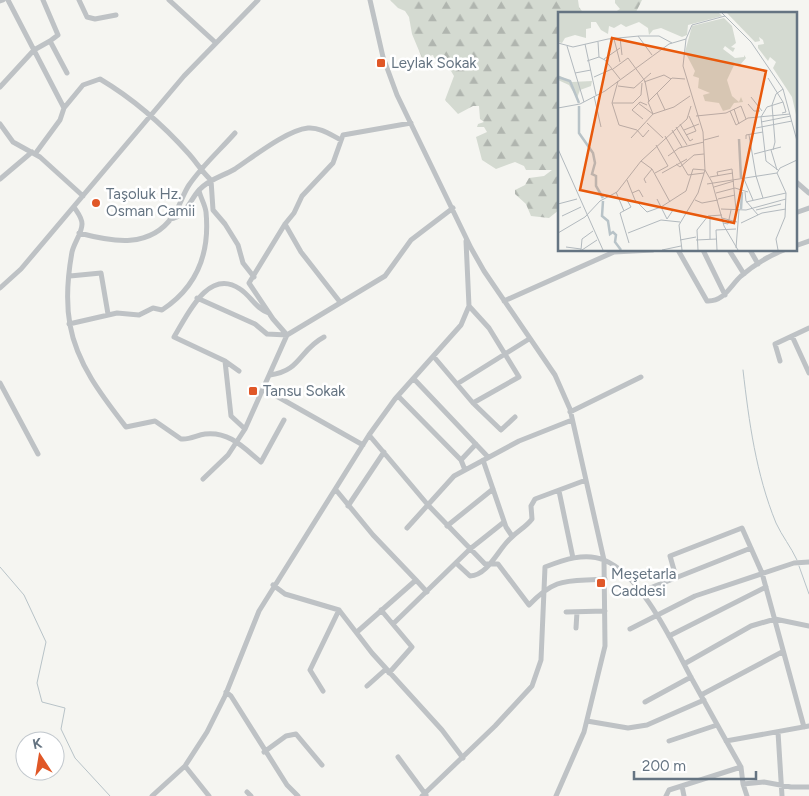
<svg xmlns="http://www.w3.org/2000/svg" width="809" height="796" font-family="Figtree,sans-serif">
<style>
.forest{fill:url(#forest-firs)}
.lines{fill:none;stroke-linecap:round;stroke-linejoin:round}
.stream{stroke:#b8c3c8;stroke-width:1}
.minor{stroke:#bec2c5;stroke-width:5}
.poi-dot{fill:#e05727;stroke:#fff;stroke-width:2}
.labels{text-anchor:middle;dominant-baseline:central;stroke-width:5;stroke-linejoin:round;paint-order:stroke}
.poi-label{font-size:15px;fill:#657482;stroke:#fff;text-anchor:start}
.inset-river{fill:none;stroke:#b8c3c8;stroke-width:2.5}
.inset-road{fill:none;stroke:#b2b9be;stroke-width:1}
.view{fill:#e8590c;fill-opacity:0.15;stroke:#e8590c;stroke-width:2.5}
.inset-edge{fill:none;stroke:#657482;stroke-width:2.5}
</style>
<defs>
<pattern id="forest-firs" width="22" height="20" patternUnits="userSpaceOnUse" patternTransform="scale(1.25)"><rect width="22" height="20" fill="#d4dad1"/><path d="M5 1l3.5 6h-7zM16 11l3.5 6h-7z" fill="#b0b5af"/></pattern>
</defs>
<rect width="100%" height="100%" fill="#f5f5f1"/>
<path class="forest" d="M390,0H578L579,7L584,14H559V210L549,218L531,216L526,204L515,194V190L525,185L529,178L544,176L552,170H526L524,166L515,162L496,169L482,160L476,137L487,132L484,127H477L478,124L484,122L480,119L479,106H473L458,114L445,100L454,76L451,71L435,60L433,55L422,58L412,34L409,17L405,11L398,8Z
M615,0H642L635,14H612L620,9L615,3Z"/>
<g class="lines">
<path class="stream" d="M743,370C749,422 756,474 776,523C782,536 791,547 797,560
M799,566L809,594
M0,567L24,595L46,642L37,683L42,702L65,708L61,729L75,758L110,796"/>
<path class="minor" d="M8,0L64,108
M43,0L58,35L50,41L67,73
M79,0L87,17L95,19L116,15
M169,0L216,43
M370,0L383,57L397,95L471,248L484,271L555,375L570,409L604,560L605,646L584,732L556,796
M0,1L3,0
M0,87L34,50L50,41
M0,124L13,142L40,157L83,196
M35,154L60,120L64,108L83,85L100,79C132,98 164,126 189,154C197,163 202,172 211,180L213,210L225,224L238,245L243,263L254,277
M0,179L32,152
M795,181L809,193
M74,207C77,212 82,217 82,224C82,233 74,243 72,252C68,274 66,303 70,325C77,364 102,396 126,427L155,421L181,439C190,440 197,435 205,434C229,431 244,448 261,462L284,420
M795,213L809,208
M170,219C185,218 190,200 199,190C209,179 223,176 235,169C253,157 287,130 308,128C320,127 331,135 341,140
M285,224L301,252L340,302
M79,233C113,242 150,249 173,216C180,206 183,194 189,185C202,166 220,150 235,133
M795,246L809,241
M678,250L707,301C724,302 730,286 741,276C754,265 768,256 784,250
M703,250L725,295
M729,250L744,274
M750,250L758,264
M70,276L101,273L108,314
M0,288L21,269L184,76L258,0
M197,298L255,324L267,334L287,335L385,276L411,240L453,208
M504,301L614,252L653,250
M469,306L489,328L519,377L473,403
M69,324L117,313L139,315L153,308L162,310C197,287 210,253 206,212C205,204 200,197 199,190
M287,335L273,319L249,283L285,224L294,213L302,196L333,163L343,135L411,123
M792,336L809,373
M434,357L473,403L501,430L515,417
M225,361L231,416L245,429
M780,361L775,344L809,328
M239,371L225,361L174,337C187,316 208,267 240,289C251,296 256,309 269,313
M270,375C301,371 299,350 324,337
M414,379L488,457
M0,383L38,454
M457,384L529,339
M264,389L363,445
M398,396L461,460L465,470
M570,412L641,377
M369,435L428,505L485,564H498L529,605C557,576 567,582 605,579
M461,460L476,444
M483,460L506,527L512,536
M203,479L228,455L245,429L287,335
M336,490L373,535L416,580L357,632
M559,491L573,558
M348,506L384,452
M447,526L493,489
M407,528L454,476L519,441L572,420
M456,563L470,576C489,575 499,547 512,537C519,530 526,527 532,519L531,506L535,499L586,480
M676,577L670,556L742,528L762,573L804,727
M416,580L427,592
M273,585L285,594L339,610L372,653L442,730L463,758
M640,592L751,548
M381,610L412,647L389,673
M566,612L605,611
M393,624L470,549L504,522
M576,628L577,612
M630,629L695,596L794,563L809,562
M669,636L766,587
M684,664L751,626L775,619L809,626
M367,686L386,669
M323,691L310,670L339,610
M226,692L231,696L287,785L298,796
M701,695L782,652
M645,702L691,677
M587,721L628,728L647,725L704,700
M778,732L782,796
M669,741L717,725
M726,741L809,726
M264,752L286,736L296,734L322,765
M398,757L426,795
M185,766L209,796
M743,784L764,782L791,787H809
M682,786L684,796
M247,792L251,796
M152,796L185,766L207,732L225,696L259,611L369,435L395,399L461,325L469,306L466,241
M422,796L495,726L532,686L541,660L545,567C563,560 585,552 604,560C643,576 674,646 693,681C709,710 725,739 741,767L743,784L747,796
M666,796L669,790L741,767"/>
</g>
<g class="poi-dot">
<rect x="376" y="58" width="10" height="10" rx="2.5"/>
<circle cx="96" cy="203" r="5"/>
<rect x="248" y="386" width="10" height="10" rx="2.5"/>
<rect x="596" y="578" width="10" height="10" rx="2.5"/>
</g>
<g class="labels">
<g class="poi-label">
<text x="391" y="63">Leylak Sokak</text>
<text x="106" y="194">Taşoluk Hz.<tspan x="106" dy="17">Osman Camii</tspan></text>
<text x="263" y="391">Tansu Sokak</text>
<text x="611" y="574">Meşetarla<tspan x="611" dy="17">Caddesi</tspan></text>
</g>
</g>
<g transform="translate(558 12)">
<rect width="239" height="239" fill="#f5f5f1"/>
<path d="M0,63L14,70L34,69L33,74L22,78L19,86L11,73L0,68Z" fill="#d4dad1"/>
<path d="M0,0H160L164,4L130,13L129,23L124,25L103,16L95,18L91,23L90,16L81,10L68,15L63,12L56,16L51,14L50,22L43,18L38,10H33V16L28,17V26L17,23L7,26L4,31L0,30ZM168,0H239V107L234,85L215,56L218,50L212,45L210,49L200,36V33L206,32L205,28L201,25L202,29L197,30ZM166,6L174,14L178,31L173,35L177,36L175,40L167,34L165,37L177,46L186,45V43L188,46L182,53L177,51L169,68L174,84L181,90L183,85L185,90L176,91L172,97L165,99L161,91L147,89L145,83L152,81L140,76L141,66L135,64L137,59L127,40L134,14Z" fill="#d4dad1"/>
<path class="inset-river" d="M0,65L12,69L21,91M21,94V121L35,141L37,151L34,162L38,164V174L45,186M181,127L183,166M45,189L44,204L50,209L52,222L55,220L58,223L57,230L63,238M183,197L184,180"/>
<path class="inset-road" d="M163,0L193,30L225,77L239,129M80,24L94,43M62,26L64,43M56,27L62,50M40,30L41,45M0,31L15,35L50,27L81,24H101L114,31M27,32L38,83M9,34L26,90M46,47L62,36M29,49L41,45L47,48L62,67M55,57L70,46L87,69L91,90M17,61L33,58M36,65L54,57M210,66L225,90L228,100L224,101M60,69L54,91L61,113L79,118L85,125L91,118M86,70L106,63L113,67M60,74L76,76L93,61M99,81L107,98M36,84L43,115M193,85L204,99M54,91H75L83,83L84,71M80,91L95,102M190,92L196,99H202M0,96L22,92L47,79L111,32L128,27L134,13L167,4M176,97L181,112M172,99L178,113L190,106L232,102M95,102L90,90L114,66L127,67M138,104L168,101L183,94L188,107M85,107L74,98L82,90L89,93M203,110L233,104M89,111L105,126M122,112L132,129L135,127M118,115L129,133M198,116L234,109M114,118L124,135M126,118L141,112M128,123L138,119L131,104M191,123L198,164L205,186M107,124L130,163L146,161M73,126L95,102L116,95L132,84M188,127V123L205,120M146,128L161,124M0,137L45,238M213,138L219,158M215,138L217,130L214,93L218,82L225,77M196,142L223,135M110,144L121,136L146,130M83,149L94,157L112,190M118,152L122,155L136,143L146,142M220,158L208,149L203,105L209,95L225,90M97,161L110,154L98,133M104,161L129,147M160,164L159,160L174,157L178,198M152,165L175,161M186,167L195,188M69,168L77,188L89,200L103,195L128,179L135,157L147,158L154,170L166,214L180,238M88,171L86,167L94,157M149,172L219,161M156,175L176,169M58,180L66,199M187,180L188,189L200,203M74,181L81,178L85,185M158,181L177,176L190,180M99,187L109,207L115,198M160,187L177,183M69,188L73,195L62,201L71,231M137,188L144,191L160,188M188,190L228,181M0,192L19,187M163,197L188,198L228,187M198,198L223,192M4,204L23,195M164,206L179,210M165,211L170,212L173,198M183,211L204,201L228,197M0,221L27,205L42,189L59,180L83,149L129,107L133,94M70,221L103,208L122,210M152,227V204M122,228L138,225M138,228L159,227M8,235L23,237M178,236L181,198M23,238L24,227L35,219M24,238L39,228M104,238L123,234M124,238L121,213L140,181L147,158L145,120L125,54L128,27M140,238L139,218L150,204L164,203M159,238L158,218L178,217M220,238L218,227L227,205L228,181L219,161L222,156L239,148"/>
<path class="view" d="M54,26L208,59L176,211L22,178Z"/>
<rect width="239" height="239" class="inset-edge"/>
</g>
<g transform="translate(40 756) rotate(348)"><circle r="24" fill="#ffffff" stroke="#c1c7cd"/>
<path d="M0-4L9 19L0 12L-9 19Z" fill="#e05727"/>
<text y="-8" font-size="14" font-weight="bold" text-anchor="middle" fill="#657482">K</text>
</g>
<path d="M634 771v8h122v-8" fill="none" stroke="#657482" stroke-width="2.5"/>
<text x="642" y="771" font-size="15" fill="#657482" stroke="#ffffff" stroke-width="4" paint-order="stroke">200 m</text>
</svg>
